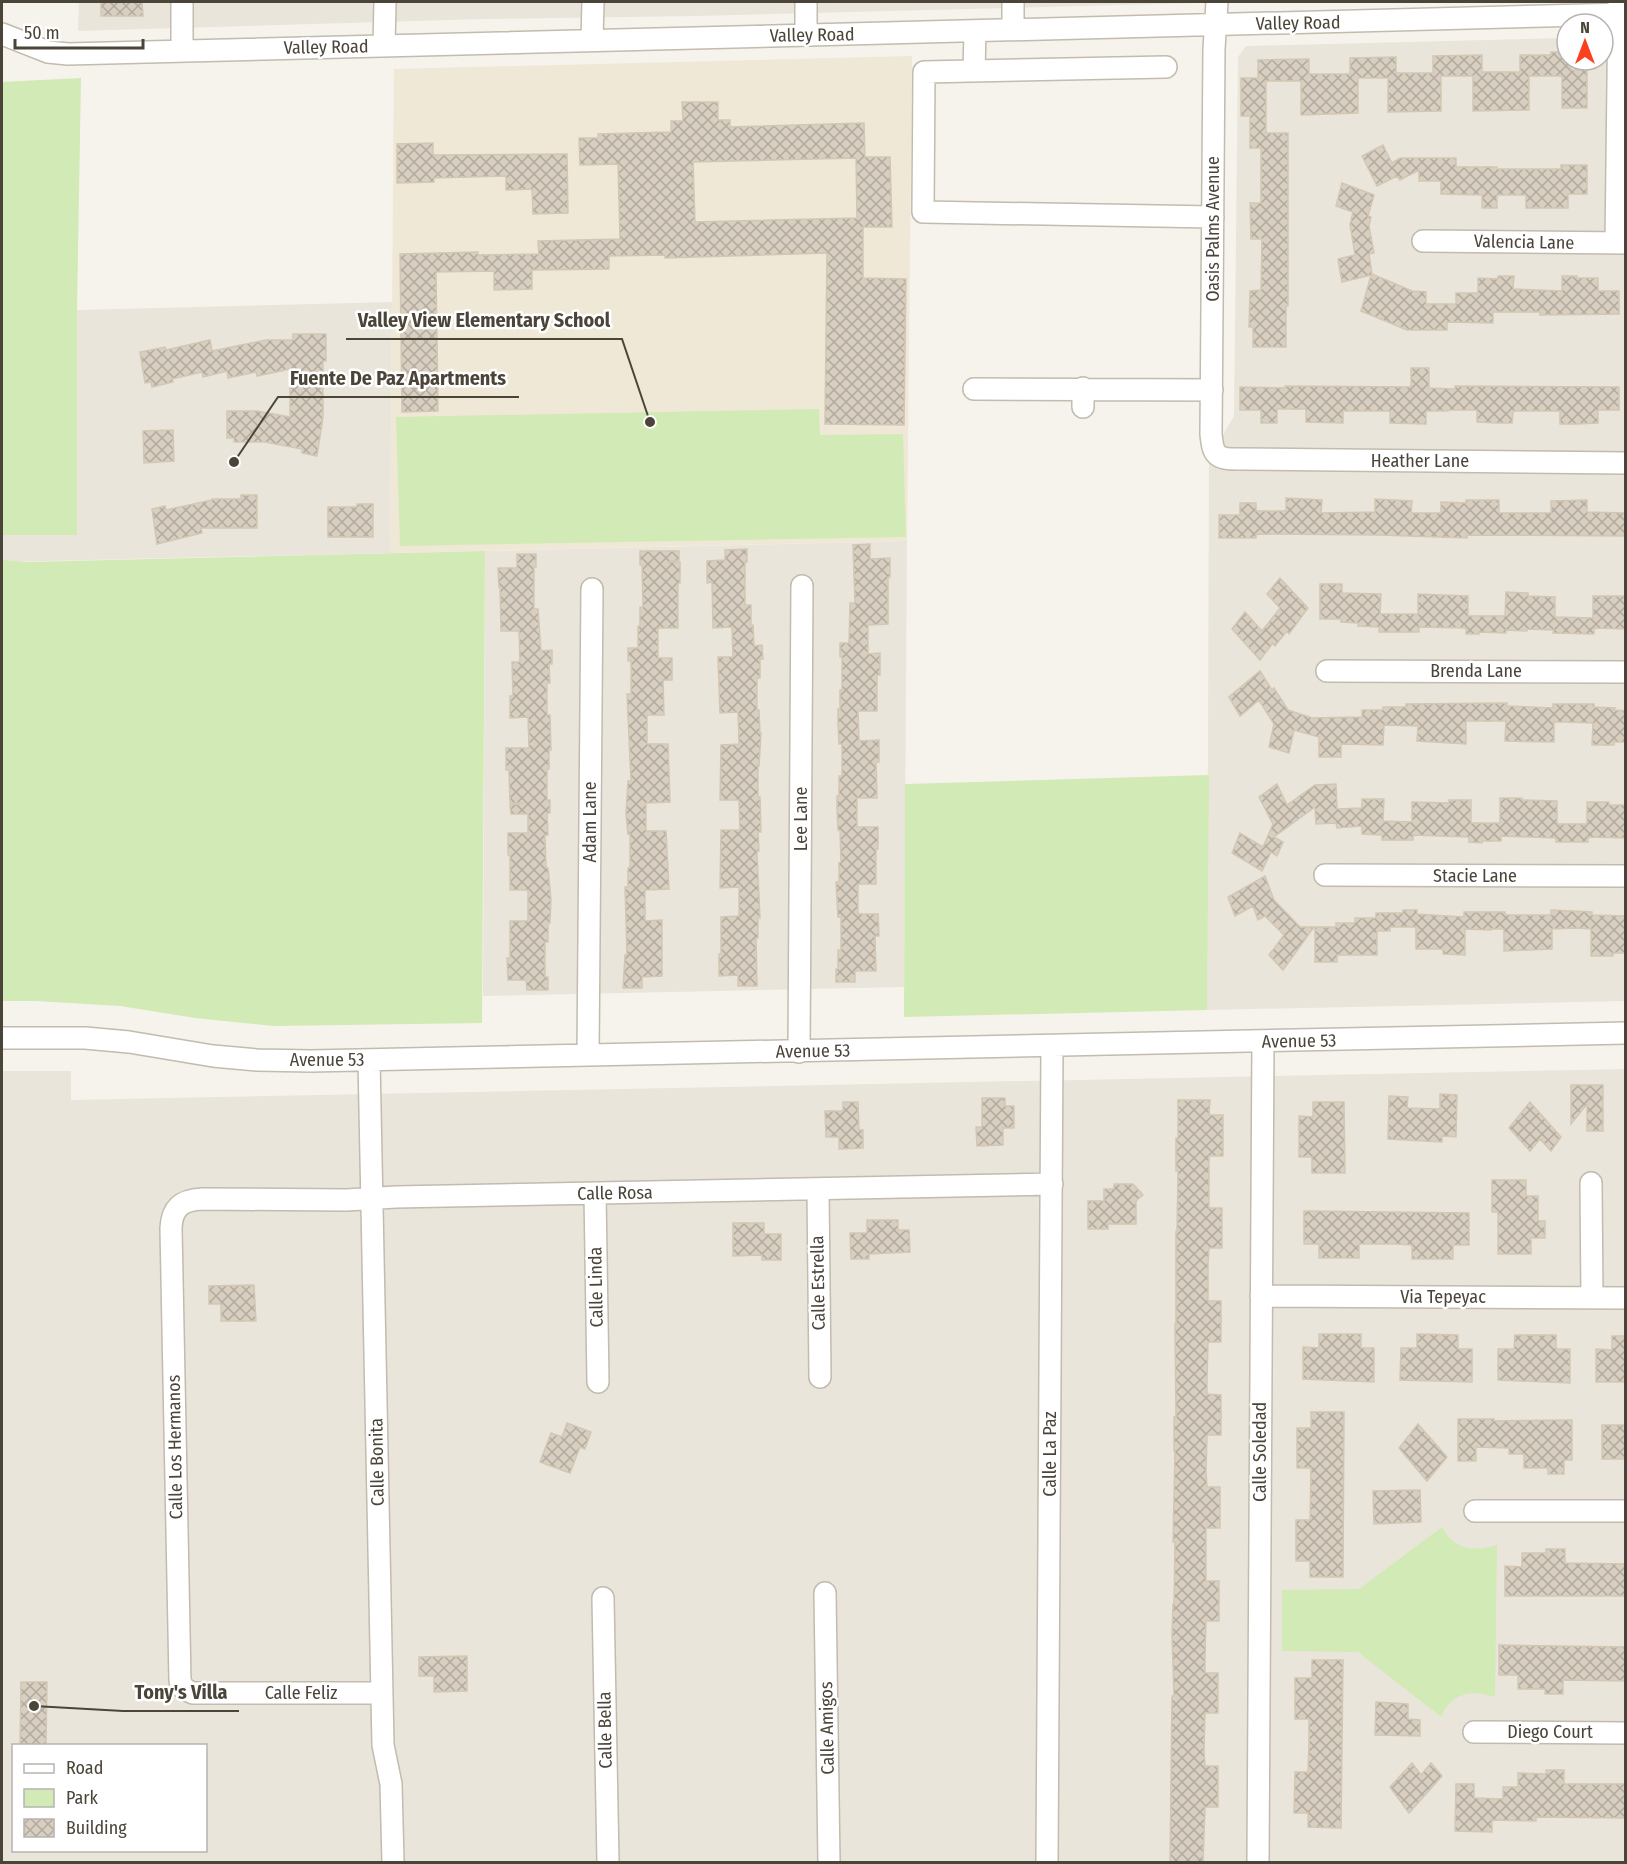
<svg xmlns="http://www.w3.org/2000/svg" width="1627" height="1864" font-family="'Fira Sans Condensed',sans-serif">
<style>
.residential{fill:#eae5da;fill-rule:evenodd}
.education{fill:#efe8d6}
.green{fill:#d2eab5}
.building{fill:url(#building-cross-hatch);stroke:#d3c7b4;stroke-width:1.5;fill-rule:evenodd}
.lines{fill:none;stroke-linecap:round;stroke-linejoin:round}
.minor-casing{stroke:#c2bbae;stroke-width:24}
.minor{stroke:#fff;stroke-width:21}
.labels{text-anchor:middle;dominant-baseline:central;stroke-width:5;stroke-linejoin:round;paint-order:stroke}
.street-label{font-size:18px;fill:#4b4439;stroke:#fff}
.leader{fill:none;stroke:#4b4439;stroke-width:2}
.callout-dot{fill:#4b4439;stroke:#fff;stroke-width:2}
.callout-label{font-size:20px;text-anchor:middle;font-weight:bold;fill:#4b4439;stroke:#fff;stroke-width:5;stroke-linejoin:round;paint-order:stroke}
</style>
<defs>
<pattern id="building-cross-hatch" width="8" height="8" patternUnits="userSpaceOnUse" patternTransform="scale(1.5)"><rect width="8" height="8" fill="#d8cfc1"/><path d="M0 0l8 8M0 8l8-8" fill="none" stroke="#b1aa9e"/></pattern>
</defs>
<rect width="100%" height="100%" fill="#f6f3ec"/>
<path class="residential" d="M79,2H1236L697,16L484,19L78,31Z
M1625,36V1001L1207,1010L1209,459L1234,416L1238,57L1246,46L1567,38V60H1603V37Z
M392,302L390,553L2,562V535H77V310Z
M907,541L904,987L483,996L485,551Z
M1625,1069V1862H2V1071H71V1100ZM14,1746H206V1850H14Z"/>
<path class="education" d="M912,56L907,541L390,553L394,69Z"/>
<path class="green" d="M81,78L77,310V535H2V82Z
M819,409L820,435L903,434L906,537L400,546L396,417Z
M485,551L482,1023L274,1026L195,1018L120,1006L36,1001H2V560L26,562Z
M1209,775L1207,1010L904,1017L905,784Z
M1442,1527C1454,1550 1473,1552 1497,1545L1495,1697C1472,1689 1451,1693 1441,1717L1358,1652L1282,1651V1590L1359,1589Z"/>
<path class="building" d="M101,2H142L143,16H101Z
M1551,52H1567V60H1571V70H1587V108H1562V76H1529V110L1473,111V76H1441V111L1388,112V78H1358V113L1301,115V81H1266V133H1288V306H1286V347H1253V327H1249L1250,291L1261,290L1262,239H1251L1250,203H1261V148H1250V116H1241V78H1258V60L1309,59V74H1350V58L1396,57V73H1433V56L1482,55V72H1520V55H1551Z
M682,102H718V120H730V127L864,123L865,157H890L892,227H863V278L906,279L904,425L825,424L827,253L665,258V255L609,256V269L532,270V289L494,290V271L436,272L438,411L402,412L400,254L478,252V255L539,254L538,241L620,239L618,164L580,165L579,138H598V134L671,132V121H683ZM856,158L857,218L695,222L693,162Z
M433,143V155L567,154L568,213L533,214L532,189L506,190V176L434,178V182L397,183V144Z
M1383,145L1392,163L1400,158H1456V167H1497V169H1561V165H1587V194H1568V208H1526V195H1497V208H1482V195L1441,194V181H1419V170L1400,180L1397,176L1377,186L1362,156Z
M1342,183L1374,195L1368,216L1371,217L1369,226L1374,253L1369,254L1372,274L1412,291L1426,292V304H1456V293H1478V278L1498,279V276H1514L1513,289L1562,291V276H1577V278H1598V291H1619V314L1540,315V312H1493V323L1447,322V330H1407L1361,311L1371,275L1342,282L1338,259L1355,255L1350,225L1353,212L1336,206Z
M293,334H326V361H323V417L317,456L302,453V449L265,442H234V438H227V411H257L290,417V369L257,376L256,372L228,378L227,371L203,377L202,372L172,379L173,382L152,387L151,382L145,383L140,352L165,347L166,350L210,340L212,351L266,340H293Z
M1411,368H1429V388L1455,389V386L1619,387V410H1598V423L1576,424H1560V411H1513L1512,423H1497L1477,422V410H1448V411H1426V424L1390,423V411H1343V423L1306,422V409H1277V423H1261V410H1240V387L1285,388V386L1411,387Z
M173,430L174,461L144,463L143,431Z
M241,495H257V528H201L202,533L157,544L152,509L165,506L166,510L212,500V499H241Z
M1286,498L1322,500L1321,513L1375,512V499L1412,501L1411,513H1441V502L1466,503V500H1499V513H1551V501L1587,500V512L1626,513V536L1467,535V538L1379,535L1256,534V538H1219V515H1240V503H1256V511H1286Z
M357,504H373V537H328V507H357Z
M870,544V559L890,558V577H888V624L868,625V654L880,653V675H877V711H858L859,741L879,740V762H876L877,798H857V827H878V849H876V884H858V914H878L879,936H875L876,971H855V982H836V969H838V950H841V917H838L836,882H839V863L841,862L840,830H838L837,809V796H839V776H842V744H839L838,723V709H840V690H842V657H840V643H849L850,603H855L853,545Z
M747,549V562H745V605H751V625H753L754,646L762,645L763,659H760V678H757V710H759L760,733H761L759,766H758V797H760L761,832H758L759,851H757L760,918H758V938H756L757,986H738V975L719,976V954H721V917L739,916V887L720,888L721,830H740L739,800H720L721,745L739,744L738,712L720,713L718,657H733L732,627L713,628L712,582L707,583V561L725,560V550Z
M640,551H679V560L667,562H680V583H678V628H658V658H672V680H663L664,715H647V744H668L670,802L646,803V831H666L669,889L645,890V921L662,920V976L642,977V988H623L625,955H627L625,887H628V868H630V834H628L626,814L628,781H631L627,694H631V661H628V648H638V626H640V607H643L642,565H640Z
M517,554H536V567H534V609H538L541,651L552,650V664H549L550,683H547V715H550L551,750H549V769H547V800H550V813H547L548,835H545L546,868H548L551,900L550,923H548V942H545V977H548V990H527L526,980H508L507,958H510V921H528V890H510V855H508V833H528V814H511L510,805L523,803H510L509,770H506V748H529L528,717L510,718V696H513L512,662H520L519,631H501L500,587H499L498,568H517Z
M1280,578L1308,608L1289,634L1287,631L1275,646L1273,643L1260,660L1232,629L1245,612L1262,631L1280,608L1267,594Z
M1320,584H1342V593L1381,594L1380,614H1418V594L1468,596V616H1505L1506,592L1528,593V596L1555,597V617L1593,618V596H1626V629L1594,628V634L1553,633L1554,630L1527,629V631L1506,630V633L1479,632V634H1466V628L1419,627V632H1379V627L1358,626V623L1341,622V619H1320Z
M1260,671L1272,690L1274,688L1288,710L1312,718L1362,717V710H1383V707H1406V704L1507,703V706L1553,708V704H1594V707L1615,708L1614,710L1626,711V742H1614V745H1592L1593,723L1566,722H1554V742L1505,741L1506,721H1466V744L1417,741L1418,726L1384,725L1383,745L1341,744V757H1319V737L1294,730L1289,753L1269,747L1274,724L1259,700L1240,716L1229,697Z
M1277,784L1287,805L1315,785L1336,784L1337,809L1362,808V799H1384L1383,821L1412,822V802L1449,803V800H1471V823H1500V798H1522V800L1557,801V824H1587V802H1609V805H1626V838L1588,837V842H1556V838L1501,836V841H1482V843L1469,842V837L1413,835V840H1382V835L1362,834V826L1337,828L1336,823L1316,824L1315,807L1274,837L1283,842L1277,856L1271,852L1262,871L1232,853L1240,833L1263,847L1273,824L1259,797Z
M1265,876L1274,900L1300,927H1314L1283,970L1269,955L1284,935L1265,916L1258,920L1253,906L1235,916L1228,897Z
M1403,910H1417V914L1447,916L1464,917V912H1505V915H1551V910L1592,912V915L1626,916V953H1613V956H1591V929L1578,928L1552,929V949L1504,951V929H1491V930L1465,929V955L1443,954V949H1416V927H1390V931H1377V955H1337V962H1315V927H1336V923H1355V918H1376V913H1403Z
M1571,1085H1603V1131H1587V1104L1571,1124Z
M1440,1094L1457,1095L1456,1137L1442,1136V1142L1388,1139L1389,1096L1408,1097L1407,1108L1440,1109Z
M982,1098H1005V1106H1014V1128H1003V1145L977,1146L976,1127H982Z
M1178,1100H1210L1209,1115H1223V1156H1209V1208H1222V1248H1209L1208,1264V1301H1221V1342H1208L1207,1380V1394L1221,1395V1435H1207L1206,1472L1207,1487H1220V1528H1206V1581H1219V1621H1206L1205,1658V1673H1218V1713H1205L1204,1751L1205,1766H1218V1807H1205L1203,1863H1170L1172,1696H1174L1172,1635L1173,1604H1174L1175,1542H1173L1175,1451H1174V1417H1176L1175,1324H1176V1231H1177L1178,1171H1176V1138H1178Z
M843,1102H858L859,1130H863V1148L839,1149V1137H826L825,1111H843Z
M1313,1102H1344L1345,1173H1312V1157H1299V1116L1313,1117Z
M1530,1102L1561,1137L1551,1151L1540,1139L1530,1151L1509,1128Z
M1492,1180H1526V1196H1538V1221H1545V1238H1531V1254H1498V1212H1492Z
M1114,1184H1133L1143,1195L1136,1201V1224H1108V1229H1088V1201H1104V1189H1114Z
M1304,1211L1469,1213V1245H1453V1259H1412V1245L1397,1244H1359V1258H1319V1244H1304Z
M867,1220H898V1230H909L910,1252L869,1254V1259H851L850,1233H867Z
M733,1223H764V1234H781V1260H762V1255L733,1256Z
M254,1285L256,1321H221V1304H209V1286Z
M1319,1334H1361V1348H1374V1382L1303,1379V1347L1319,1348Z
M1417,1334L1458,1335V1349H1472V1382L1400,1380L1401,1348H1417Z
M1515,1335H1556V1349H1570V1383L1498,1380V1349H1514Z
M1612,1336H1626V1382H1596V1349L1612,1350Z
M1311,1412H1344L1343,1577H1310V1561H1296V1520H1310L1311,1468H1297V1428H1311Z
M1458,1419H1494V1421L1572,1420V1460H1564V1474H1548V1468H1524V1454H1509V1448L1476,1447V1461H1458Z
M567,1423L591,1432L585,1449L580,1447L570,1473L540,1462L551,1433L562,1437Z
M1418,1424L1447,1457L1427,1481L1399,1448Z
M1602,1425H1626V1459H1602Z
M1420,1490L1421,1522L1374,1524L1373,1491Z
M1546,1549H1565V1563L1626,1564V1596H1505V1566L1522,1567V1553H1546Z
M1499,1645L1626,1647V1681L1563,1680V1694H1545V1689H1518V1675H1499Z
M467,1656V1691L434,1692V1676H419V1657Z
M1312,1660H1343L1341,1828L1308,1827V1813H1294L1295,1772H1308L1309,1744V1719H1295V1678H1312Z
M21,1682H47L46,1746H20Z
M1376,1702L1408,1704V1719L1420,1720V1736L1375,1735Z
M1412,1763L1421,1775L1431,1763L1442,1776L1409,1813L1390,1787Z
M1546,1770H1564V1784H1626V1818L1536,1817V1821L1492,1820V1832L1455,1831L1456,1784H1474V1798L1503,1799V1787H1518V1773L1546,1774Z"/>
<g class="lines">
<defs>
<path id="minor" d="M1217,2L1214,49L1211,434C1213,455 1216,459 1237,459L1626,463
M1013,30V2
M2,34L48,52L68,54L1626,14
M806,35V2
M592,40L593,2
M384,46L385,2
M182,51V2
M1166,67L924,72L923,212L1213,217
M974,71L975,31
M1423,241L1626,243
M1616,243L1619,2
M1083,388V407
M974,389L1212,390
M1327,671L1626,672
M1325,875L1626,876
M2,1038H85L129,1042L213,1056L257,1060L311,1061L1626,1033
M799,1052L802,586
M588,1055L592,589
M369,1060L383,1745L391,1784L393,1862
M1591,1183L1592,1298
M818,1189L820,1377
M595,1193L598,1382
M1261,1296L1626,1298
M1475,1511H1626
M825,1593L829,1862
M603,1598L608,1862
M382,1693H193L184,1689L180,1681L171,1228C172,1208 181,1200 202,1199L346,1200L396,1197L1052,1184
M1474,1732L1626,1733
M1047,1862L1052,1046
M1258,1862L1263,1041"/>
</defs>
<use href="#minor" class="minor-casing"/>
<use href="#minor" class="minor"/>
</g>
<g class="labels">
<g class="street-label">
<text transform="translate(1298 23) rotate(-1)">Valley Road</text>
<text transform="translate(812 35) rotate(-1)">Valley Road</text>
<text transform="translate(326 47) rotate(-1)">Valley Road</text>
<text transform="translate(1213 229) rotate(-90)">Oasis Palms Avenue</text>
<text transform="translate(1524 242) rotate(1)">Valencia Lane</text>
<text x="1420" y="461">Heather Lane</text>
<text x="1476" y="671">Brenda Lane</text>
<text transform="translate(801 819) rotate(-90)">Lee Lane</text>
<text transform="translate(590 822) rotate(-90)">Adam Lane</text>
<text x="1475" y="876">Stacie Lane</text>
<text transform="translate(1299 1041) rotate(-1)">Avenue 53</text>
<text transform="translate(813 1051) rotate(-1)">Avenue 53</text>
<text x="327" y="1060">Avenue 53</text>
<text transform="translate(615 1193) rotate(-1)">Calle Rosa</text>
<text transform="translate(818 1283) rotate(-91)">Calle Estrella</text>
<text transform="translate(596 1287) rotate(-91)">Calle Linda</text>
<text x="1443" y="1297">Via Tepeyac</text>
<text transform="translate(175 1447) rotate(-91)">Calle Los Hermanos</text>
<text transform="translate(1260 1452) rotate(-90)">Calle Soledad</text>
<text transform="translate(1050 1454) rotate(-90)">Calle La Paz</text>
<text transform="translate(377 1462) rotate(-91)">Calle Bonita</text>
<text x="301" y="1693">Calle Feliz</text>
<text transform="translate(827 1728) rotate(-91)">Calle Amigos</text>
<text transform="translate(605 1730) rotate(-91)">Calle Bella</text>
<text x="1550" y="1732">Diego Court</text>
</g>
</g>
<path class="leader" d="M650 422L622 339H346M234 462L278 397H519M34 1706L123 1711H239"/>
<g class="callout-dot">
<circle cx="650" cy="422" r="6"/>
<circle cx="234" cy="462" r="6"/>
<circle cx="34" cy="1706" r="6"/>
</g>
<g class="callout-label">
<text x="484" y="327">Valley View Elementary School</text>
<text x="398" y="385">Fuente De Paz Apartments</text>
<text x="181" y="1699">Tony's Villa</text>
</g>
<rect width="1627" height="1864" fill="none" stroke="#4b4439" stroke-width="6"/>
<rect x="12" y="1744" width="195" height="108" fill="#ffffff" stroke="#b7b4b0" stroke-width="1.5"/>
<rect x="24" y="1764" width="30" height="9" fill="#ffffff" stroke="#b7b4b0" stroke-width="1.5"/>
<text x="66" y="1774" font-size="18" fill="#4b4439">Road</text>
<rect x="24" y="1789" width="30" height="18" fill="#d2eab5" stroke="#b7b4b0" stroke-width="1.5"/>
<text x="66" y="1804" font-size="18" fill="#4b4439">Park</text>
<rect x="24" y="1819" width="30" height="18" fill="url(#building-cross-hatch)" stroke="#b7b4b0" stroke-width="1.5"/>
<text x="66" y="1834" font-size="18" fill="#4b4439">Building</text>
<g transform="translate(1585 42)"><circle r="28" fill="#ffffff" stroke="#b7b4b0" stroke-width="1.5"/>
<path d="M0-4.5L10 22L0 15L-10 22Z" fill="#fc3f1d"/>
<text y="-9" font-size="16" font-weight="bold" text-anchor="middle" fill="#4b4439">N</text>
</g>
<path d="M15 39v9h128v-9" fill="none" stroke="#4b4439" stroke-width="3"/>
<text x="24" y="39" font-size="18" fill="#4b4439" stroke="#ffffff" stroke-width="4.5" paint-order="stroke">50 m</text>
</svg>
